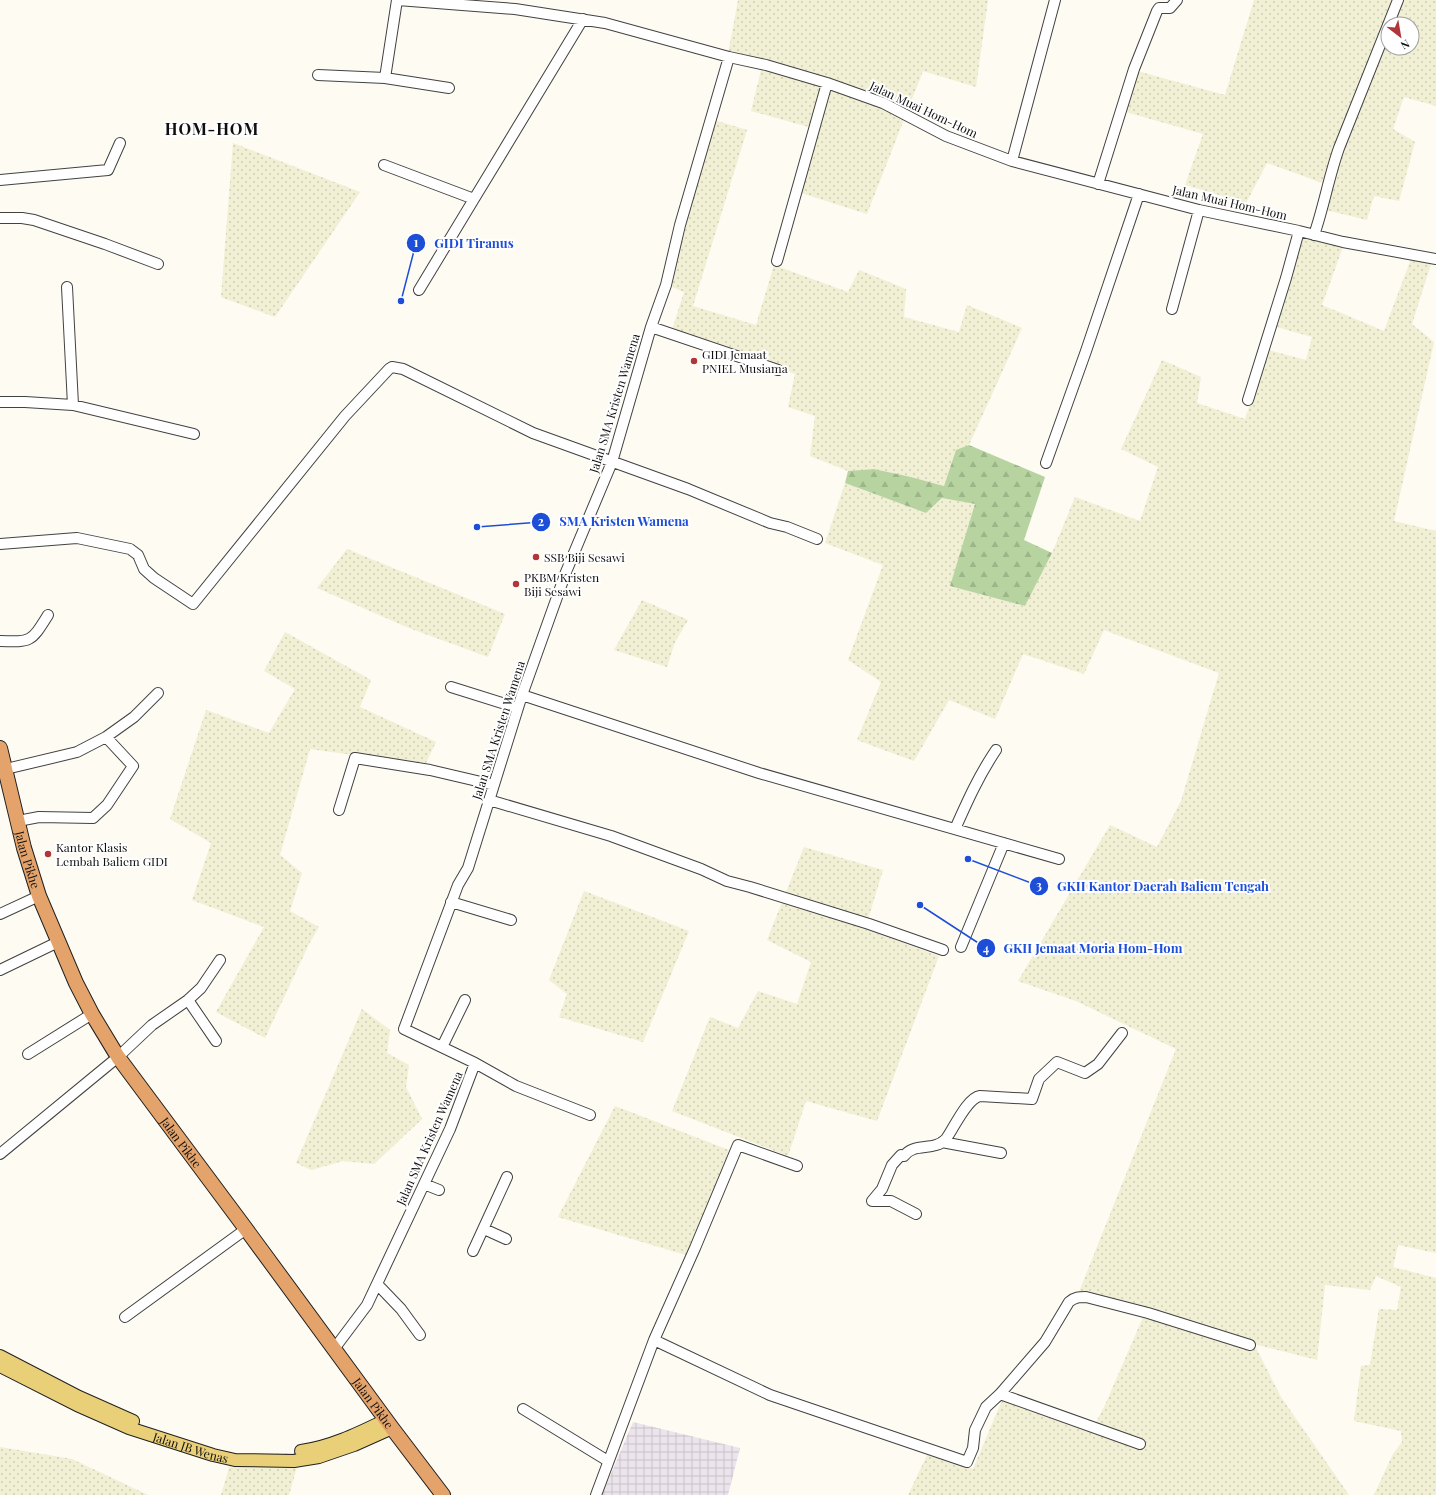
<svg xmlns="http://www.w3.org/2000/svg" width="1436" height="1495" font-family="'Playfair Display',serif">
<style>
.industrial{fill:url(#industrial-grid)}
.farmland{fill:url(#farmland-dots);fill-rule:evenodd}
.forest{fill:url(#forest-firs)}
.lines{fill:none;stroke-linecap:round;stroke-linejoin:round}
.minor-casing{stroke:#424242;stroke-width:12}
.major-casing{stroke:#202020;stroke-width:14}
.highway-casing{stroke:#202020;stroke-width:16}
.minor{stroke:#fff;stroke-width:10}
.major{stroke:#e9cf77;stroke-width:12}
.highway{stroke:#e4a36a;stroke-width:14}
.poi-dot{fill:#b0363a;stroke:#fff;stroke-width:1.5}
.labels{text-anchor:middle;dominant-baseline:central;stroke-width:4;stroke-linejoin:round;paint-order:stroke}
.street-label{font-size:12px;fill:#0f0f0f;stroke:#fff}
.poi-label{font-size:12px;fill:#0f0f0f;stroke:#fff;text-anchor:start}
.district-label{font-size:16px;font-weight:bold;letter-spacing:1px;fill:#0f0f0f;stroke:#fff}
.leader{fill:none;stroke:#1d4ed8;stroke-width:1.5}
.callout-dot{fill:#1d4ed8;stroke:#fff;stroke-width:1.5}
.mark-label{font-size:12px;text-anchor:middle;font-weight:bold;fill:#fff}
.callout-label{font-size:13px;text-anchor:middle;font-weight:bold;fill:#1d4ed8;stroke:#fff;stroke-width:4;stroke-linejoin:round;paint-order:stroke}
</style>
<defs>
<pattern id="industrial-grid" width="8" height="8" patternUnits="userSpaceOnUse"><rect width="8" height="8" fill="#ece4ec"/><path d="M0 4h8M4 0v8" fill="none" stroke="#c9c2c9"/></pattern>
<pattern id="farmland-dots" width="8" height="8" patternUnits="userSpaceOnUse"><rect width="8" height="8" fill="#f1efd4"/><path d="M2 2h.1M6 6h.1" fill="none" stroke="#cdccb5" stroke-width="1.8" stroke-linecap="round"/></pattern>
<pattern id="forest-firs" width="22" height="20" patternUnits="userSpaceOnUse"><rect width="22" height="20" fill="#b7d4a0"/><path d="M5 1l3.5 6h-7zM16 11l3.5 6h-7z" fill="#9cb589"/></pattern>
</defs>
<rect width="100%" height="100%" fill="#fdfbf2"/>
<path class="industrial" d="M633,1422L740,1448L728,1495H602Z"/>
<path class="farmland" d="M738,0H988L976,87L923,71L867,214L801,193L816,129L751,111L762,66L727,60Z
M1254,0H1436V106L1404,97L1393,129L1415,142L1399,201L1374,196L1367,220L1318,208L1325,184L1267,163L1246,203L1185,185L1203,134L1126,112L1137,71L1225,95ZM1388,24H1412V48H1388Z
M714,120L747,130L693,306L756,325L774,265L848,292L859,270L906,289L904,317L959,332L967,305L1022,328L969,445L956,451L944,486L911,477L874,469L848,471L810,456L815,416L788,407L795,374L671,333L684,292L670,286Z
M233,143L360,192L275,317L221,297Z
M1300,232L1344,244L1322,305L1384,331L1411,259L1431,264L1412,324L1434,342L1394,521L1436,531V1253L1398,1245L1393,1267L1436,1278V1495H1374L1393,1454L1402,1442L1401,1431L1354,1421L1361,1366L1370,1365L1379,1309L1397,1310L1401,1287L1376,1276L1370,1290L1325,1285L1317,1360L1254,1344L1281,1397L1349,1495H908L927,1455L973,1469L1006,1391L1091,1432L1105,1405L1144,1315L1079,1292L1176,1049L1076,1001L1018,981L1110,825L1157,847L1181,801L1219,673L1104,630L1084,674L1023,654L995,719L949,700L914,761L857,740L881,682L848,660L883,565L825,543L845,483L926,513L942,498L976,504L950,586L1025,606L1052,553L1075,497L1140,521L1158,467L1121,449L1162,360L1201,377L1197,403L1245,419L1268,350L1306,360L1312,337L1273,326Z
M347,549L505,614L488,657L409,628L317,588Z
M642,600L688,620L675,642L667,667L614,650Z
M285,632L371,680L360,707L436,742L425,765L310,749L280,855L302,873L290,911L319,927L309,944L265,1038L216,1012L264,927L192,900L211,843L170,819L206,710L269,733L295,689L264,671Z
M804,847L883,870L865,929L939,956L877,1121L806,1101L788,1156L672,1111L710,1017L738,1028L758,991L797,1004L811,962L767,940Z
M584,891L689,931L643,1042L559,1017L567,994L549,980Z
M362,1009L390,1030L387,1053L409,1065L406,1087L422,1119L374,1164L343,1161L311,1170L296,1163Z
M615,1106L729,1150L689,1256L558,1217Z
M0,1447L72,1459L148,1495H0Z
M301,1453L289,1495H221L233,1454Z"/>
<path class="forest" d="M969,445L1045,477L1024,540L1052,553L1025,606L950,586L975,504L942,498L926,513L845,483L848,471L874,469L911,477L944,486L956,450Z"/>
<g class="lines">
<defs>
<path id="minor" d="M398,0L515,9L605,23L729,57L766,65L827,83L883,103L946,136L1012,161L1199,210L1299,231L1343,242L1436,259
M318,75L385,78L449,88
M385,78L397,0
M1012,161L1055,0
M384,165L474,199L583,19
M0,180L108,170L120,143
M1098,184L1134,69L1157,11L1159,8H1170L1177,0
M0,218H22L34,220L105,244L158,264
M1314,235C1324,206 1329,176 1339,148L1398,0
M777,261L827,83
M67,287L73,405
M419,290L474,199
M1172,309L1199,210
M651,327L778,370
M1248,400L1286,278L1299,231
M0,402H25L73,405L194,434
M1046,463L1086,351L1139,194
M0,544L77,538L130,549L138,555L144,569L154,578L193,604L345,416L389,369L392,367L403,369L533,433L688,489L770,523L787,527L817,539
M0,641C32,642 31,642 48,615
M451,687L518,708
M522,695L759,773L1059,859
M6,769L77,752L106,737L134,717L158,693
M489,800L611,836L701,869L727,881L750,887L869,924L943,950
M339,810L355,758L430,770L494,785
M18,821L39,817L93,818L107,805L133,766L106,737
M955,829C967,802 979,775 996,750
M451,902L511,920
M0,914L39,896
M961,947L1004,843
M0,970L58,942
M188,1000L216,1041
M442,1047L465,1000
M28,1054L92,1014
M475,1063L516,1086L590,1115
M942,1142L1001,1153
M0,1154L118,1057L152,1025L188,1000L201,988L220,960
M424,1184L439,1190
M872,1201L882,1189L892,1165L901,1155L904,1156C914,1142 934,1152 946,1139C954,1128 967,1098 980,1096L1032,1099L1039,1079L1057,1062L1085,1073L1098,1064L1122,1033
M872,1201H891L916,1214
M484,1229L506,1239
M473,1251L507,1177
M377,1284L401,1309L420,1335
M125,1317L246,1229
M654,1340L770,1395L967,1462L973,1448L975,1430L986,1407L1000,1394L1045,1342L1069,1302C1075,1297 1079,1297 1086,1297L1148,1313L1250,1345
M334,1349L367,1305L450,1129L475,1063L404,1029L458,885L468,868L522,695L566,572L612,462L651,327L666,285L680,225L729,57
M1000,1394L1140,1444
M523,1409L608,1461
M596,1495L654,1340L695,1248L738,1145L797,1166"/>
<g id="major">
<path d="M0,1356L79,1397L133,1421"/>
<path id="s1" d="M0,1366L77,1405L129,1428L213,1455L235,1460L294,1461L319,1457L354,1445L392,1428"/>
<path d="M301,1451C331,1447 359,1433 386,1420"/>
</g>
<g id="highway">
<path id="s2" d="M0,748L24,848L39,896L76,983L92,1014L118,1057L246,1229L392,1428L443,1495"/>
</g>
</defs>
<use href="#minor" class="minor-casing"/>
<use href="#major" class="major-casing"/>
<use href="#highway" class="highway-casing"/>
<use href="#minor" class="minor"/>
<use href="#major" class="major"/>
<use href="#highway" class="highway"/>
</g>
<g class="poi-dot">
<circle cx="694" cy="361" r="4"/>
<circle cx="536" cy="557" r="4"/>
<circle cx="516" cy="584" r="4"/>
<circle cx="48" cy="854" r="4"/>
</g>
<g class="labels">
<g class="street-label">
<text transform="translate(924 109) rotate(25)">Jalan Muai Hom-Hom</text>
<text transform="translate(1230 202) rotate(13)">Jalan Muai Hom-Hom</text>
<text transform="translate(614 403) rotate(-73)">Jalan SMA Kristen Wamena</text>
<text transform="translate(498 730) rotate(-72)">Jalan SMA Kristen Wamena</text>
<text stroke="none"><textPath href="#s2" startOffset="115">Jalan Pikhe</textPath></text>
<text transform="translate(429 1138) rotate(-66)">Jalan SMA Kristen Wamena</text>
<text stroke="none"><textPath href="#s2" startOffset="439">Jalan Pikhe</textPath></text>
<text stroke="none"><textPath href="#s2" startOffset="763">Jalan Pikhe</textPath></text>
<text stroke="none"><textPath href="#s1" startOffset="208">Jalan JB Wenas</textPath></text>
</g>
<g class="poi-label">
<text x="702" y="354">GIDI Jemaat<tspan x="702" dy="14">PNIEL Musiama</tspan></text>
<text x="544" y="557">SSB Biji Sesawi</text>
<text x="524" y="577">PKBM Kristen<tspan x="524" dy="14">Biji Sesawi</tspan></text>
<text x="56" y="847">Kantor Klasis<tspan x="56" dy="14">Lembah Baliem GIDI</tspan></text>
</g>
<g class="district-label">
<text x="212" y="128">HOM-HOM</text>
</g>
</g>
<path class="leader" d="M401 301L416 243M477 527L541 522M968 859L1039 886M920 905L986 948"/>
<g class="callout-dot">
<circle cx="401" cy="301" r="4"/>
<circle cx="477" cy="527" r="4"/>
<circle cx="968" cy="859" r="4"/>
<circle cx="920" cy="905" r="4"/>
<circle cx="416" cy="243" r="10"/>
<circle cx="541" cy="522" r="10"/>
<circle cx="1039" cy="886" r="10"/>
<circle cx="986" cy="948" r="10"/>
</g>
<g class="mark-label">
<text x="416" y="247">1</text>
<text x="541" y="526">2</text>
<text x="1039" y="890">3</text>
<text x="986" y="953">4</text>
</g>
<g class="callout-label">
<text x="474" y="248">GIDI Tiranus</text>
<text x="624" y="526">SMA Kristen Wamena</text>
<text x="1163" y="891">GKII Kantor Daerah Baliem Tengah</text>
<text x="1093" y="953">GKII Jemaat Moria Hom-Hom</text>
</g>
<g transform="translate(1400 36) rotate(149)"><circle r="19" fill="#ffffff" stroke="#9f9f9f"/>
<path d="M0-3L7 15L0 10L-7 15Z" fill="#b0363a"/>
<text y="-6" font-size="11" font-weight="bold" text-anchor="middle" fill="#0f0f0f">N</text>
</g>
</svg>
